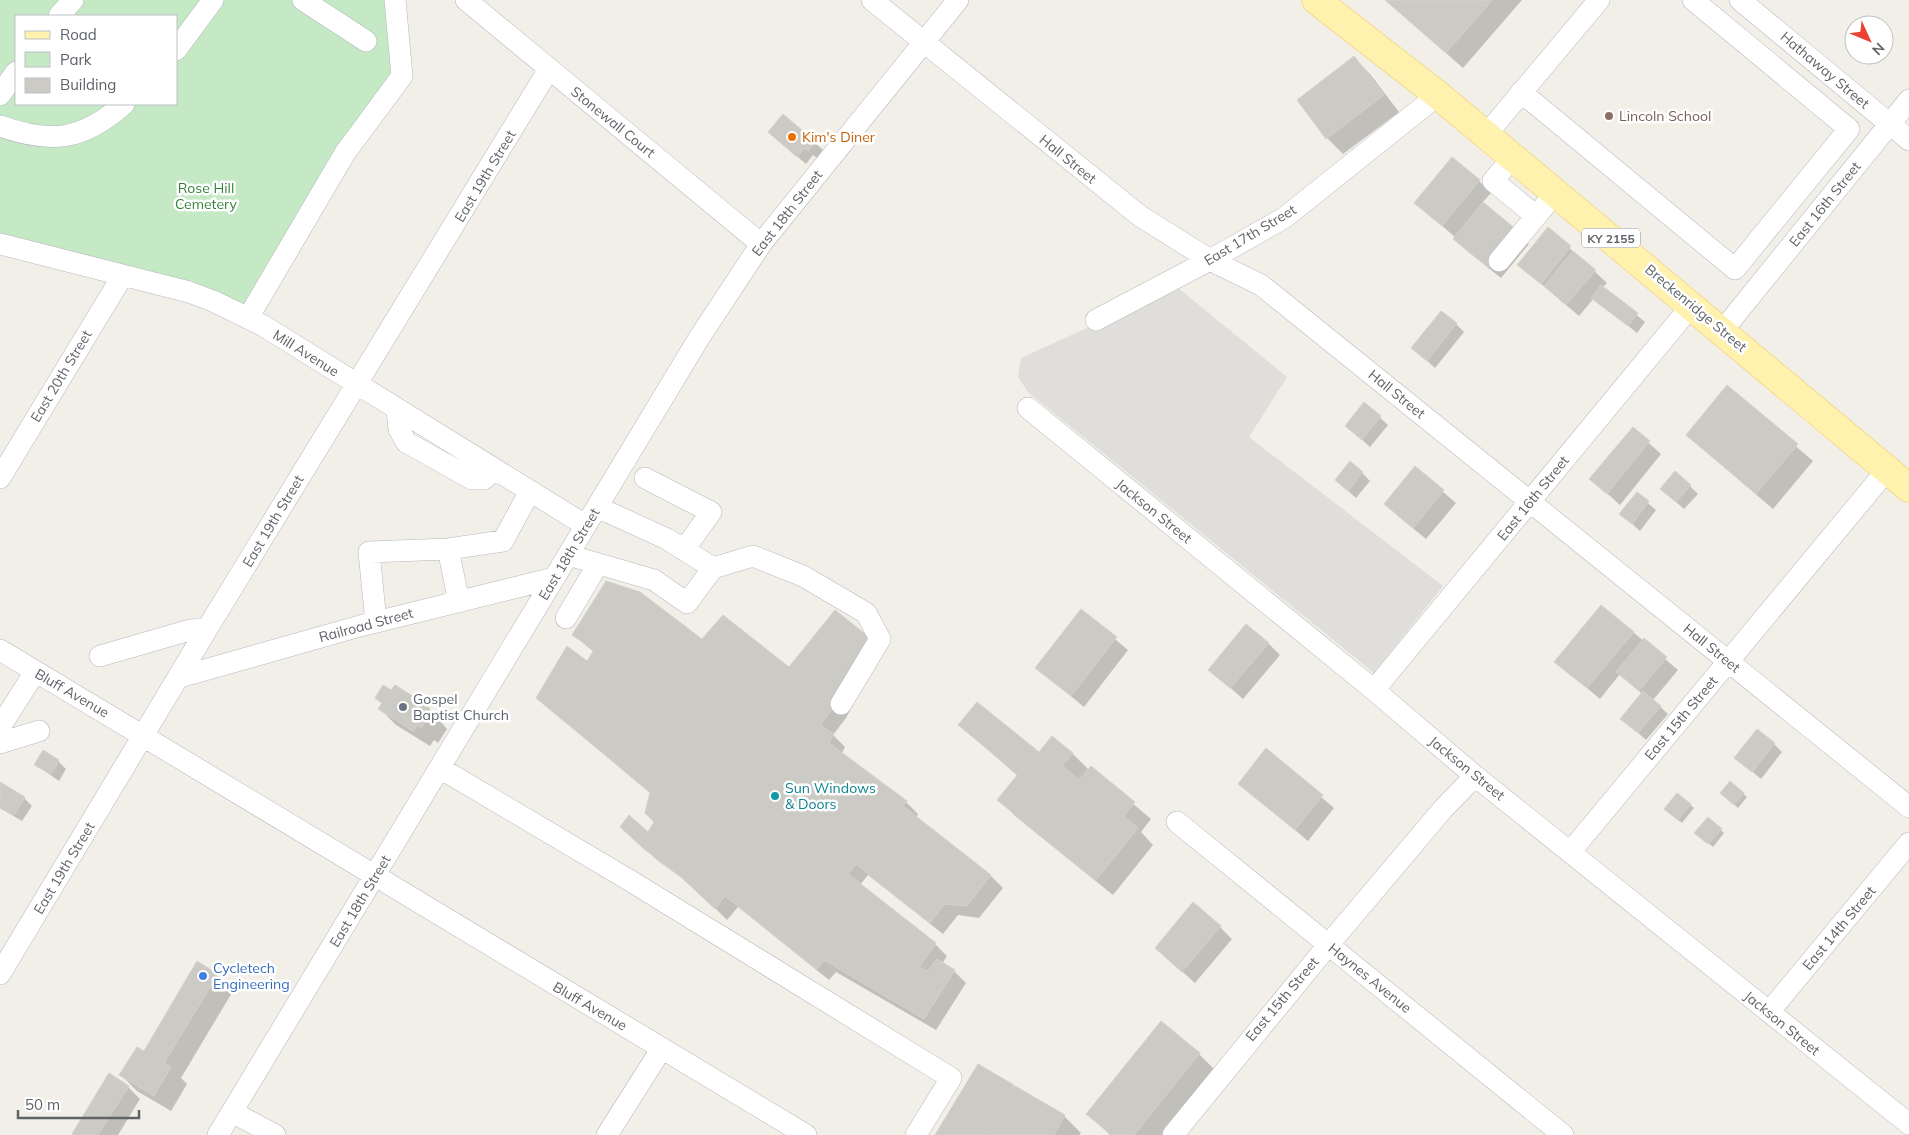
<svg xmlns="http://www.w3.org/2000/svg" width="1909" height="1135" font-family="Mulish,sans-serif">
<style>
.industrial{fill:#e0deda}
.green{fill:#c5e8c5;fill-rule:evenodd}
.shadow{fill:#0003}
.building{fill:#cccac5;stroke:#d6d1c6}
.lines{fill:none;stroke-linecap:round;stroke-linejoin:round}
.minor-casing{stroke:#b5b8bc;stroke-width:22}
.major-casing{stroke:#f2c960;stroke-width:29}
.minor{stroke:#fff;stroke-width:21}
.major{stroke:#fff2af;stroke-width:28}
.education-dot{fill:#8d6e63;stroke:#fff;stroke-width:2}
.food-dot{fill:#e8710a;stroke:#fff;stroke-width:2}
.worship-dot{fill:#6b7280;stroke:#fff;stroke-width:2}
.culture-dot{fill:#0f9aa8;stroke:#fff;stroke-width:2}
.shop-dot{fill:#3f7fe0;stroke:#fff;stroke-width:2}
.labels{text-anchor:middle;dominant-baseline:central;stroke-width:5;stroke-linejoin:round;paint-order:stroke}
.shield{fill:#fff;stroke:#8f9295;stroke-width:1}
.shield-label{font-size:12px;font-weight:bold;fill:#5f6368}
.street-label{font-size:14px;fill:#5f6368;stroke:#fff}
.education-label{font-size:14px;fill:#785e54;stroke:#fff;text-anchor:start}
.food-label{font-size:14px;fill:#c56008;stroke:#fff;text-anchor:start}
.park-label{font-size:14px;fill:#348238;stroke:#fff}
.worship-label{font-size:14px;fill:#5b616d;stroke:#fff;text-anchor:start}
.culture-label{font-size:14px;fill:#0d838f;stroke:#fff;text-anchor:start}
.shop-label{font-size:14px;fill:#366cbe;stroke:#fff;text-anchor:start}
</style>
<rect width="100%" height="100%" fill="#f1efe8"/>
<path class="industrial" d="M1177,287L1287,377L1249,437L1443,586L1374,673L1028,392L1018,377L1021,358Z"/>
<path class="green" d="M0,0H395L402,76L248,318L0,244ZM16,16H176V104H16Z"/>
<path class="shadow" d="M1386,0H1522L1463,68Z
M1354,58L1370,74L1399,112L1343,154L1327,138L1298,100Z
M769,132L815,143L823,150L817,158L813,155L806,164Z
M1479,181L1491,193L1482,203L1529,244L1501,278L1467,251L1455,239L1456,238L1416,203Z
M1549,229L1607,283L1603,287L1645,322L1637,333L1594,298L1579,316L1519,265Z
M1456,324L1464,332L1435,368L1413,348Z
M1727,387L1813,461L1773,509L1687,435Z
M1365,404L1388,425L1370,447L1347,426Z
M1633,429L1661,454L1620,505L1591,479Z
M1415,468L1456,503L1426,539L1398,516Z
M1362,473L1370,481L1356,498L1336,480Z
M1690,486L1698,494L1684,509L1669,496Z
M1637,494L1656,510L1640,531L1621,514Z
M1081,611L1128,650L1084,707L1037,668Z
M1633,632L1678,670L1653,700L1668,714L1646,740L1622,718L1642,694L1620,674L1600,699L1556,662Z
M573,635L702,641L790,669L882,651L846,718L833,735L845,747L842,753L906,802L918,814L916,818L991,876L1003,888L979,918L958,915L943,934L868,875L860,885L935,944L947,956L942,964L954,971L966,983L936,1030L836,972L829,980L738,907L727,920L694,887L657,860L634,839L648,834L656,822L651,794L537,698L587,662L594,652Z
M1268,643L1280,655L1243,699L1209,669Z
M376,698L427,706L447,729L438,743L434,740L430,746L396,725L380,709L383,704Z
M959,725L1039,754L1072,753L1089,770L1091,768L1151,819L1141,832L1153,845L1113,895L1015,816L999,799L1018,776Z
M1774,744L1782,752L1761,779L1736,758Z
M1266,750L1334,808L1308,841L1239,783Z
M58,761L66,769L59,781L36,765Z
M1730,783L1747,797L1738,808L1725,797Z
M0,784L24,798L32,806L22,821L0,808Z
M1678,794L1694,808L1682,823L1669,813Z
M1721,830L1724,833L1713,847L1700,836Z
M1220,927L1232,939L1195,983L1156,948Z
M217,975L233,991L181,1078L187,1084L171,1111L137,1091L121,1075Z
M1199,1054L1215,1070L1163,1135H1110L1088,1114Z
M1013,1086L1064,1116L1081,1133L1079,1135H936Z
M128,1087L140,1099L118,1135H74Z"/>
<path class="building" d="M1385,0H1492L1446,53Z
M1354,56L1384,95L1326,139L1297,100Z
M783,114L816,142L808,151L804,148L797,157L768,132Z
M1452,157L1480,180L1442,226L1414,203Z
M1483,202L1518,231L1488,267L1453,239Z
M1548,227L1571,246L1541,284L1517,265Z
M1573,251L1596,270L1566,305L1544,286Z
M1601,285L1638,313L1628,326L1591,298Z
M1441,311L1457,323L1427,361L1411,348Z
M1727,385L1798,444L1756,494L1686,435Z
M1364,402L1381,416L1362,440L1345,426Z
M1633,427L1650,441L1607,494L1589,479Z
M1350,461L1363,472L1348,491L1335,480Z
M1415,466L1444,490L1413,528L1384,504Z
M1675,471L1691,485L1676,502L1660,489Z
M1637,492L1649,501L1632,524L1619,514Z
M606,581L640,592L702,639L723,615L789,667L835,610L870,638L835,706L820,725L834,734L829,743L907,801L903,806L991,875L967,906L945,904L930,923L856,864L848,874L936,943L919,967L928,971L937,959L955,970L924,1019L824,960L817,969L725,896L715,909L680,876L643,848L620,827L629,815L648,832L654,822L645,813L650,792L536,698L567,646L587,661L594,650L572,635Z
M1601,605L1634,632L1587,688L1554,662Z
M1081,609L1117,637L1071,696L1035,668Z
M1246,624L1269,643L1230,688L1208,670Z
M1644,638L1667,657L1639,691L1616,672Z
M383,685L391,690L395,685L427,705L426,709L432,712L421,728L417,725L413,731L378,709L382,703L375,698Z
M1643,691L1661,706L1638,733L1620,719Z
M977,702L1039,752L1052,736L1073,753L1062,766L1079,780L1091,766L1135,802L1124,816L1138,828L1096,880L997,800L1018,774L958,725Z
M1757,729L1775,743L1752,772L1734,758Z
M1266,748L1323,795L1295,830L1238,784Z
M43,750L59,760L51,774L34,765Z
M1730,781L1744,793L1734,805L1720,793Z
M0,782L25,797L14,815L0,806Z
M1677,793L1691,804L1678,820L1664,809Z
M1708,817L1722,829L1708,844L1694,833Z
M1193,902L1221,926L1182,972L1155,948Z
M197,961L218,974L164,1063L171,1067L154,1096L119,1075L137,1047L144,1051Z
M1161,1021L1200,1053L1134,1135H1112L1086,1114Z
M978,1064L1014,1085L984,1135H935Z
M109,1073L129,1086L98,1135H73L72,1134Z
M1015,1086L1065,1115L1054,1135H986Z"/>
<g class="lines">
<defs>
<path id="minor" d="M303,0L366,41
M466,0L761,244
M872,0L1140,216L1210,260L1261,285L1909,807
M1740,0L1909,140
M59,16L73,0
M176,50L213,0
M1521,92L1735,269L1849,129L1693,0
M0,95L16,72
M0,126C51,144 82,141 124,104
M1486,135L1599,0
M1513,157L1493,181L1536,216
M0,244L189,292L213,301L262,325L585,525
M1499,261L1556,192
M248,318L345,153L402,76L395,0
M1096,320L1210,260L1284,218L1438,95
M1723,330L1909,100
M1028,408L1374,690L1475,776L1909,1124
M397,410L399,429L406,442L472,479H484L495,469
M0,478L123,275
M645,478L711,512L684,550
M597,507L667,539L713,568
M448,549L459,602
M568,555L654,580L687,603L713,568L753,556L803,576L866,613L880,639L841,704
M566,618L598,564
M376,622L369,552L448,549L503,541L530,491
M0,650L806,1135
M100,656L190,630L207,629
M180,677L360,626L554,578
M1374,690L1692,305
M0,727L35,672
M0,743L39,731
M440,768L629,880L951,1078L916,1135
M1177,822L1563,1135
M1571,851L1887,470
M0,974L207,629L549,69
M1769,1012L1909,843
M232,1112L275,1135
M218,1135L699,338L761,244L958,0
M607,1135L662,1048
M1173,1135L1329,944L1443,809L1475,776"/>
<path id="major" d="M1316,0L1438,95L1909,488"/>
</defs>
<use href="#minor" class="minor-casing"/>
<use href="#major" class="major-casing"/>
<use href="#minor" class="minor"/>
<use href="#major" class="major"/>
</g>
<circle class="education-dot" cx="1609" cy="116" r="5"/>
<circle class="food-dot" cx="792" cy="137" r="5"/>
<circle class="worship-dot" cx="403" cy="707" r="5"/>
<circle class="culture-dot" cx="775" cy="796" r="5"/>
<circle class="shop-dot" cx="203" cy="976" r="5"/>
<g class="labels">
<rect class="shield" x="1582" y="228.5" width="58" height="19" rx="4"/>
<g class="shield-label">
<text x="1611" y="238">KY 2155</text>
</g>
<g class="street-label">
<text transform="translate(1825 70) rotate(40)">Hathaway Street</text>
<text transform="translate(613 122) rotate(39)">Stonewall Court</text>
<text transform="translate(1068 159) rotate(39)">Hall Street</text>
<text transform="translate(485 176) rotate(-59)">East 19th Street</text>
<text transform="translate(1825 204) rotate(-51)">East 16th Street</text>
<text transform="translate(787 213) rotate(-52)">East 18th Street</text>
<text transform="translate(1250 235) rotate(-31)">East 17th Street</text>
<text transform="translate(1696 308) rotate(40)">Breckenridge Street</text>
<text transform="translate(306 353) rotate(32)">Mill Avenue</text>
<text transform="translate(61 376) rotate(-59)">East 20th Street</text>
<text transform="translate(1397 394) rotate(39)">Hall Street</text>
<text transform="translate(1533 498) rotate(-51)">East 16th Street</text>
<text transform="translate(1154 511) rotate(39)">Jackson Street</text>
<text transform="translate(273 521) rotate(-59)">East 19th Street</text>
<text transform="translate(569 554) rotate(-59)">East 18th Street</text>
<text transform="translate(366 625) rotate(-15)">Railroad Street</text>
<text transform="translate(1712 648) rotate(39)">Hall Street</text>
<text transform="translate(72 693) rotate(30)">Bluff Avenue</text>
<text transform="translate(1681 718) rotate(-50)">East 15th Street</text>
<text transform="translate(1467 768) rotate(39)">Jackson Street</text>
<text transform="translate(64 868) rotate(-59)">East 19th Street</text>
<text transform="translate(360 901) rotate(-59)">East 18th Street</text>
<text transform="translate(1839 928) rotate(-50)">East 14th Street</text>
<text transform="translate(1370 978) rotate(39)">Haynes Avenue</text>
<text transform="translate(1282 999) rotate(-50)">East 15th Street</text>
<text transform="translate(590 1006) rotate(30)">Bluff Avenue</text>
<text transform="translate(1782 1023) rotate(39)">Jackson Street</text>
</g>
<g class="education-label">
<text x="1619" y="116">Lincoln School</text>
</g>
<g class="food-label">
<text x="802" y="137">Kim's Diner</text>
</g>
<g class="park-label">
<text x="206" y="188">Rose Hill<tspan x="206" dy="16">Cemetery</tspan></text>
</g>
<g class="worship-label">
<text x="413" y="699">Gospel<tspan x="413" dy="16">Baptist Church</tspan></text>
</g>
<g class="culture-label">
<text x="785" y="788">Sun Windows<tspan x="785" dy="16">&amp; Doors</tspan></text>
</g>
<g class="shop-label">
<text x="213" y="968">Cycletech<tspan x="213" dy="16">Engineering</tspan></text>
</g>
</g>
<rect x="15" y="15" width="162" height="90" fill="#ffffff" stroke="#bfc1c3"/>
<rect x="25" y="31" width="25" height="8" fill="#fff2af" stroke="#bfc1c3"/>
<text x="60" y="40" font-size="15" fill="#5f6368">Road</text>
<rect x="25" y="52" width="25" height="15" fill="#c5e8c5" stroke="#bfc1c3"/>
<text x="60" y="65" font-size="15" fill="#5f6368">Park</text>
<rect x="25" y="78" width="25" height="15" fill="#cccac5" stroke="#bfc1c3"/>
<text x="60" y="90" font-size="15" fill="#5f6368">Building</text>
<g transform="translate(1869 40) rotate(134)"><circle r="24" fill="#ffffff" stroke="#bfc1c3"/>
<path d="M0-4L9 19L0 12L-9 19Z" fill="#ea4335"/>
<text y="-8" font-size="14" font-weight="bold" text-anchor="middle" fill="#5f6368">N</text>
</g>
<path d="M18 1110v8h121v-8" fill="none" stroke="#5f6368" stroke-width="2.5"/>
<text x="25" y="1110" font-size="15" fill="#5f6368" stroke="#ffffff" stroke-width="4" paint-order="stroke">50 m</text>
</svg>
